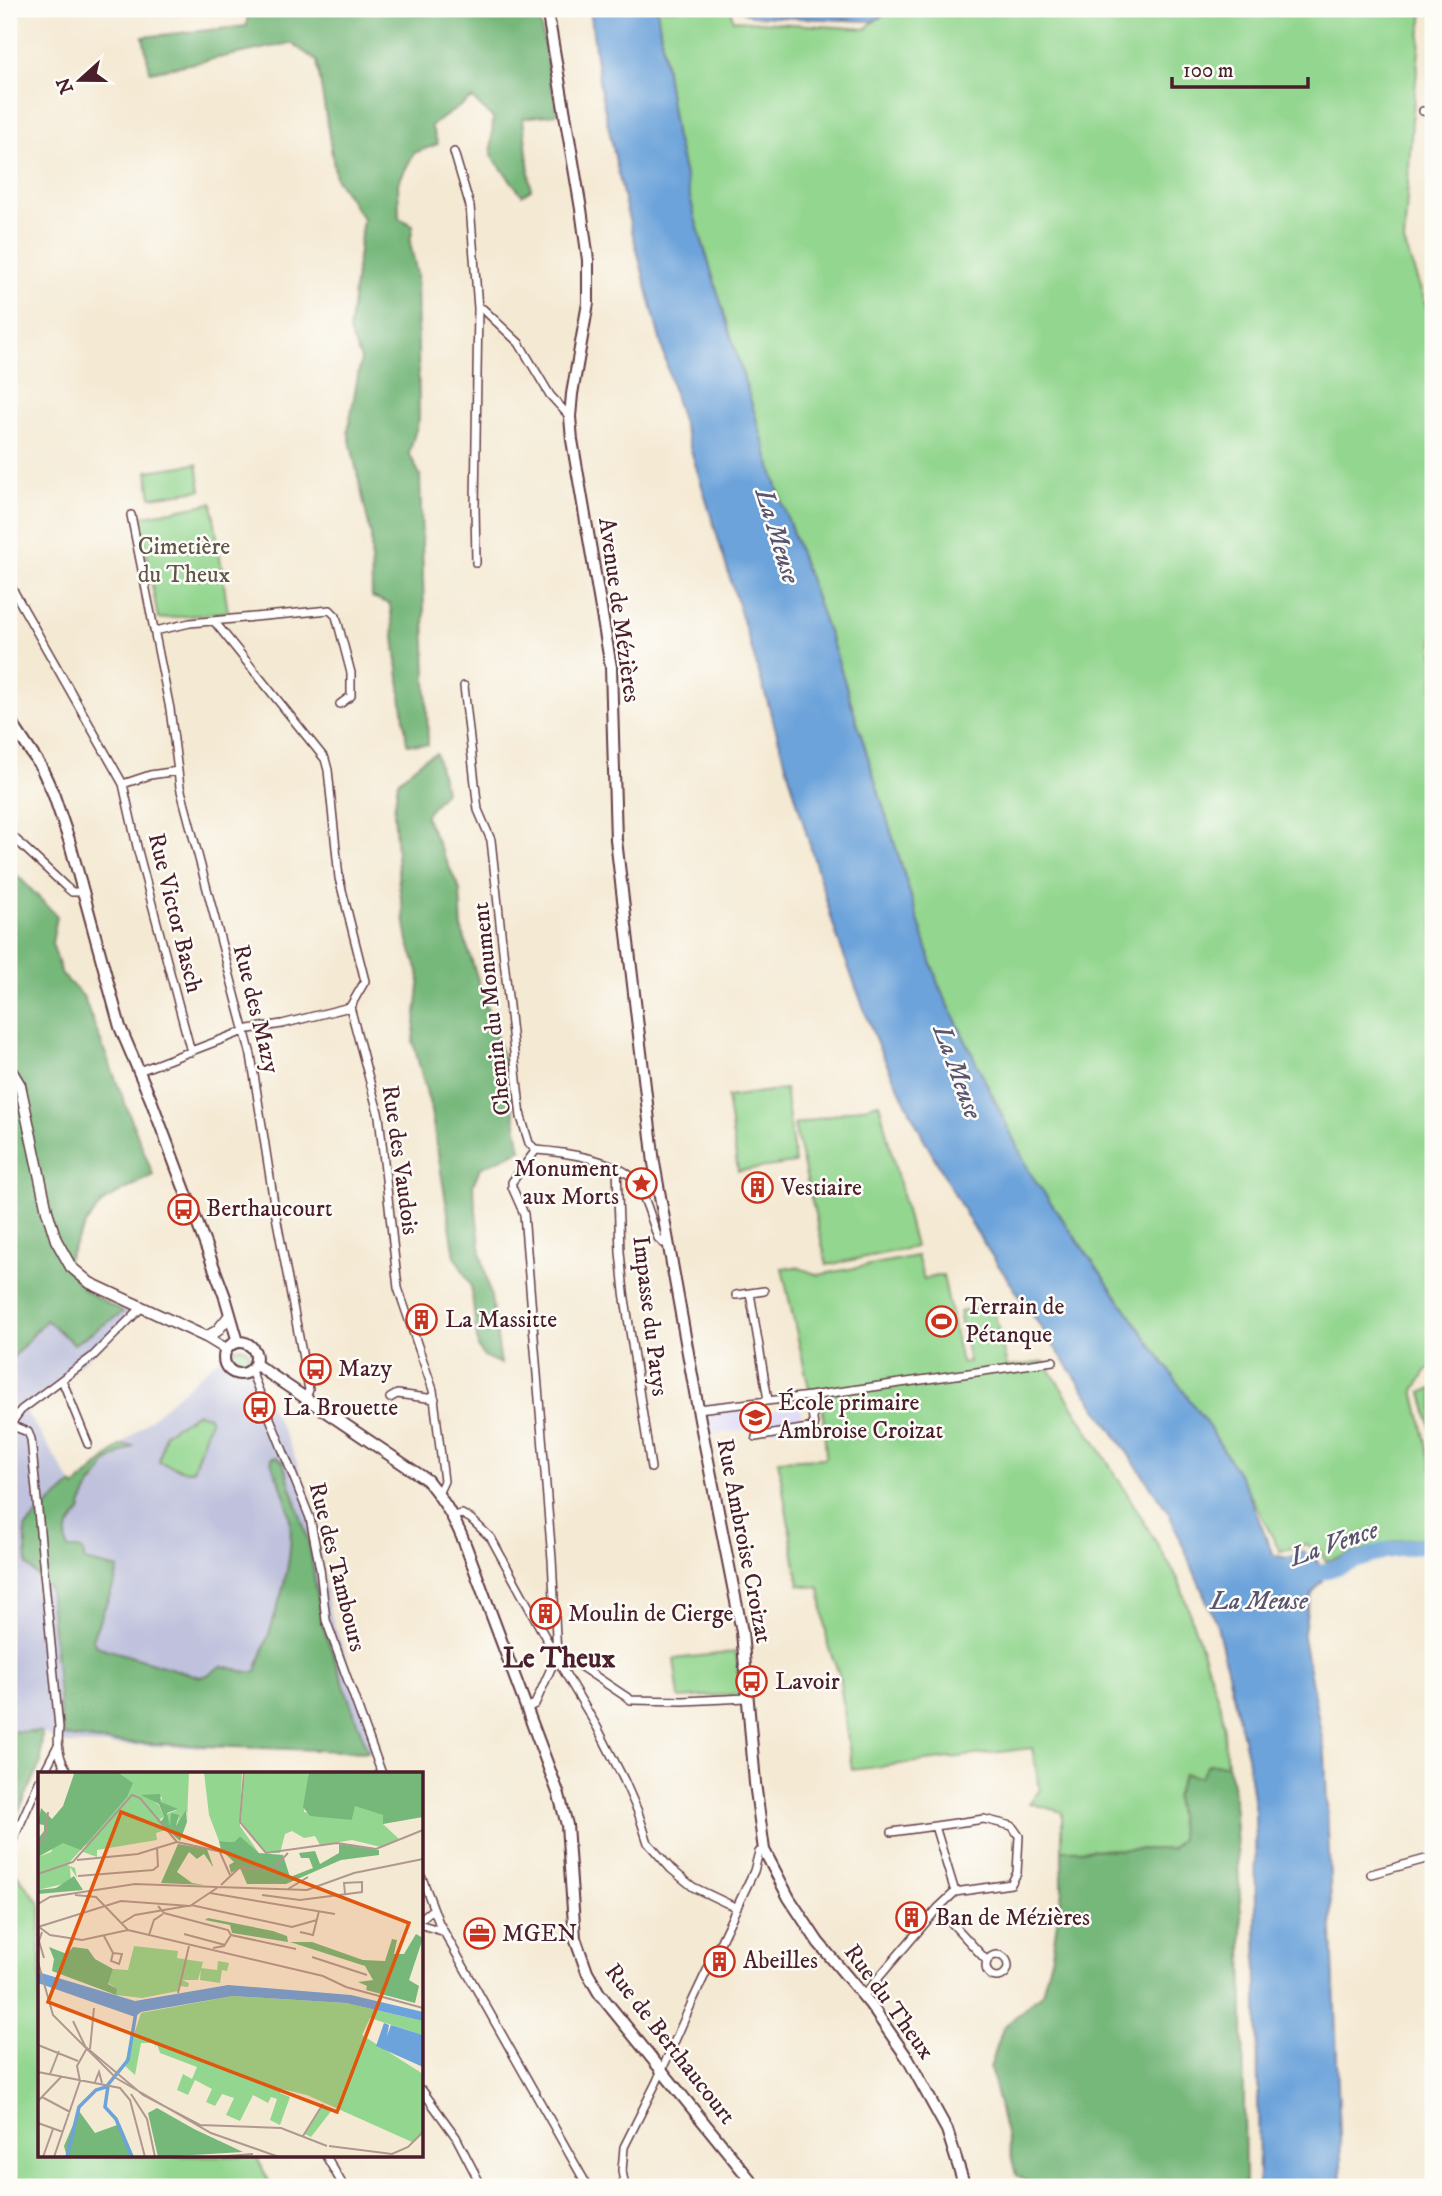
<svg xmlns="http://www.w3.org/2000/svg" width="1442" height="2196" font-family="'IM FELL DW Pica',serif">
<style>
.built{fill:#dad6f7}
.industrial{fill:#c0c2dd}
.green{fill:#93d68f;stroke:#6e7a5d;stroke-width:2}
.forest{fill:#76b77a;stroke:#606b52;stroke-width:2}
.water{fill:#6ca3da;stroke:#5b6182;stroke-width:2}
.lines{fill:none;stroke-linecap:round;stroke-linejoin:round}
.river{stroke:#6ca3da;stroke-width:16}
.minor-casing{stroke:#643d44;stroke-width:10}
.tertiary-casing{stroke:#643d44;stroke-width:13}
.secondary-casing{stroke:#643d44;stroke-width:14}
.minor{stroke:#fff;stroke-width:7}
.tertiary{stroke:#fff;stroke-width:10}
.secondary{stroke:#fff;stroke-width:10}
.labels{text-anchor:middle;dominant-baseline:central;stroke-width:5;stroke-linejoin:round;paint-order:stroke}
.park-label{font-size:24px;fill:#605649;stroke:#fdfcf7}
.street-label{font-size:24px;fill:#4a1f2b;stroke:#fdfcf7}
.poi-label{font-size:24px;fill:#4a1f2b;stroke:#fdfcf7;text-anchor:start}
.water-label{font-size:26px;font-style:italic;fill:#585471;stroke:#fdfcf7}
.quarter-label{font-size:28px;font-weight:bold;fill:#4a1f2b;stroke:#fdfcf7}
.inset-river{fill:none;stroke:#6ca3da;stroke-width:3.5}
.inset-road{fill:none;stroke:#b09890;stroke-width:2}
.view{fill:#e0560e;fill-opacity:0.15;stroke:#e0560e;stroke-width:3.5}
.inset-edge{fill:none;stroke:#4a1f2b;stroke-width:3.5}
</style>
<rect width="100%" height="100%" fill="#fdfcf7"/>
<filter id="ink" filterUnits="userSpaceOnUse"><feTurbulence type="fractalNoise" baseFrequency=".0143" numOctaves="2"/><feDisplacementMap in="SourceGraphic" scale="14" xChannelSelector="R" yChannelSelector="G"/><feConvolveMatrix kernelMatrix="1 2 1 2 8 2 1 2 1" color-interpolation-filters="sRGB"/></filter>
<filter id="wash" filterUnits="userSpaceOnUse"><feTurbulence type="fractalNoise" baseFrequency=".00686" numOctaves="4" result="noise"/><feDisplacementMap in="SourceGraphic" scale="28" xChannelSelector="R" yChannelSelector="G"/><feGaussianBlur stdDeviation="1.57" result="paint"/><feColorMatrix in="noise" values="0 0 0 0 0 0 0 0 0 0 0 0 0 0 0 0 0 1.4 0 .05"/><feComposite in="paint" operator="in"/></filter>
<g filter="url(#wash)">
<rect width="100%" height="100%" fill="#f4e9d3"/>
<path class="built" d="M759,1405L760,1412L800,1406L803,1424L756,1433L752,1432L751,1429L713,1434L708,1412Z"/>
<path class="industrial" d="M138,1299L109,1341L24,1408L74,1487L218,1359L244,1355L291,1447L310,1497L330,1613L381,1752L65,1744L42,1732L9,1731V1413L12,1406L9,1401V1362L46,1320L122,1312Z"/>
<path class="green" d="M657,9H731L733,20L866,29C872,20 883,19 887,9H1423L1412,122L1404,242L1430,316L1428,428H1433V1367L1427,1371L1414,1390L1433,1473V1536L1395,1541L1326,1561L1321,1552L1312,1549L1307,1544L1280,1551L1245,1485L1213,1433L1030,1173L938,984L836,654L782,503L695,218L675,133Z
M197,464L201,490L151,497L147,471Z
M212,503L228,612L158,619L140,517Z
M785,1089L795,1163L738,1171L727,1097Z
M879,1103L915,1247L827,1265L794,1125Z
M917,1256L924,1279L943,1275L961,1363L969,1362L959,1312L993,1306L1007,1367L1045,1362L1122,1485L1179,1581L1222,1711L1227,1765L1208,1764L1180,1819L1181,1839L1171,1849L1062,1850V1812L1029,1803L1040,1790L1032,1748L852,1770L839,1674L828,1646L820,1588L799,1585L778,1460L824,1458L826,1455L822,1398L809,1388L782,1268L797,1267L818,1275Z
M230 1357a10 10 0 1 1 20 0a10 10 0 1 1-20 0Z
M1433,1389V1437L1422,1392Z
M197,1413L209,1416L210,1420L193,1470L187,1471L159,1462L165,1433Z
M736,1652L740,1694L679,1698L674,1659Z
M9,1865L40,1903V2156H256L272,2187H9Z"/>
<path class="forest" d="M247,9H538L557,114L523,118L531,189L522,195L491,155L493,118L472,98L431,126L438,144L414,153L398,183L399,218L413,225L410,243L417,274L419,419L409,453L420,475L428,745L407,744L390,604L372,597L371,535L348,431L361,359L349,332L363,218L336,179L317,61L291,43L150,72L143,37L247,26Z
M436,753L445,791L425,816L460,890L462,930L505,1064L521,1150L480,1168L473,1185L481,1254L491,1297L501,1364L483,1356L478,1347L471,1286L455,1256L430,1105L413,1042L420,977L408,941L399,885L394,811L398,781L425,758Z
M9,867L57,916L52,943L62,975L83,996L153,1175L104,1201L86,1223L64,1266L86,1291L123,1312L74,1344L46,1320L9,1362Z
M121,1445L133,1446L106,1463L101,1473L91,1485L81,1506L82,1510C71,1523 62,1532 68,1549H79L83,1552L85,1561L118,1569L115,1582L92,1639L96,1646L200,1677L207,1675L222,1666C234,1668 245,1674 256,1672C271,1624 295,1571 290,1520C289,1508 284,1494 280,1483C276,1474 271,1467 271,1458L277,1457L283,1462L309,1543L322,1624L368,1752L108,1742L65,1736L62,1728L49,1588L27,1565L25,1528L35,1517L72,1484L75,1487Z
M9,1731L42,1732L41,1762L9,1833Z
M1208,1764L1227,1765L1233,1783L1242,1930L1245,2187H1037L1016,2175L990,2068L1003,2028L1042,1993L1052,1954L1062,1891V1850L1171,1849L1181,1839L1175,1796L1184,1774L1200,1777Z"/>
<path class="water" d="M590,9H657L675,133L695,218L782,503L836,654L938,984L1030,1173L1213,1433L1245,1485L1273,1555L1288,1558L1303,1551L1309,1557L1316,1558L1324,1579L1312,1594L1307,1612L1303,1638L1325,1753L1342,2187H1259L1255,1813L1247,1756L1217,1625L1169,1513L992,1256L969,1220L924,1139L878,1046L837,937L762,683L676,401L625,204L600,87Z
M739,9H887L880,18L871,21L751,16Z"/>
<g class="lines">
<path class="river" d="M1301,1579L1385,1551L1433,1543"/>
</g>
</g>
<g filter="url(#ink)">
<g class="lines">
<defs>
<path id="minor" d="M1423,111L1433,113
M454,152L470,206L478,308L475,506L476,563
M478,308L483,309L519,343L550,395L570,417
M131,515L170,709L180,787L251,1055L276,1216L309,1390L306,1397
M9,583L123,784L138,851L191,1052
M214,621L325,759L328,770L339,878L365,981L350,1007L379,1116L398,1288L433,1390L444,1481L438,1494
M155,631L190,623L330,610L336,616L351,673V696L340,704
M464,686L478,810L491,840L521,1117L529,1143L536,1150C562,1152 620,1160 635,1181C646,1197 651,1219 658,1238L663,1243L667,1242
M123,784L150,775L178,771
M9,833L65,886L72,892H84
M139,1071L249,1029L282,1024L350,1007
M617,1168L620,1252L624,1292L651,1468
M750,1293L768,1400
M736,1295L764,1291
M251,1371L310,1518L320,1569L326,1620L382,1774
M62,1380L88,1444
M390,1398L397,1394L435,1399
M698,1409L810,1396L1053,1361
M10,1425L28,1432L31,1439L59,1727C57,1745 58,1760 70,1774
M9,1426L21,1410L92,1357L141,1308
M756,1437L814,1427L810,1396
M453,1516L462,1514L471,1519L491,1538L548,1642L557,1655L565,1656L631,1700L683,1701L747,1698
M558,1655L562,1668L597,1727L624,1780L638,1812L648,1843L671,1869L693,1887L737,1908
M527,1708L535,1704L557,1655L552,1559L524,1214L512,1187V1182L536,1150
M43,1774L57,1747
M892,1832L935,1826
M9,1849L40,1780
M1371,1874L1433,1857
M422,1878L439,1923L588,2187
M938,1908L987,1961
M422,1918L433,1909
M422,1925L442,1931
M986 1966a11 11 0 1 1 22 0a11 11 0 1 1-22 0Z
M863,1996L938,1908L955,1892L1011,1884L1017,1873L1019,1836L1012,1826L984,1819L935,1826L955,1892
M422,2090L456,2137L482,2187
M326,2156L344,2187
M625,2187L622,2171L624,2147L657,2081L693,2000L754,1871L759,1852L764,1850"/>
<path id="tertiary" d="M9,1067L20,1085L47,1211L56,1240L71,1267L90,1283L206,1337L226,1349
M206,1337L217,1331L230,1315"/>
<path id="secondary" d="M547,9L581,209L588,260V303L572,394L570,417L572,440L611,667L616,840L654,1163L700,1420L742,1632L755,1783L764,1850L789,1898L818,1942L870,2004L908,2059L947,2130L965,2187
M9,719L41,767L53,793L69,840L120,1027L151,1100L225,1297L238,1342
M224 1358a16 16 0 1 1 32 0a16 16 0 1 1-32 0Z
M255,1364L427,1480C444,1500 455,1519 465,1544L559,1795L567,1825L575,1938L587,1972L599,1993L756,2187"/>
</defs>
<use href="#minor" class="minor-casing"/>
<use href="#tertiary" class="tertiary-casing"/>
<use href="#secondary" class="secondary-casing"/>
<use href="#minor" class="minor"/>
<use href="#tertiary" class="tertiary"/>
<use href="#secondary" class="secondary"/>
</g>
</g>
<defs>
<symbol id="sight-ring" viewBox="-11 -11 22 22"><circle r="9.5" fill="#fdfcf7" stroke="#c8321e" stroke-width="1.5"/><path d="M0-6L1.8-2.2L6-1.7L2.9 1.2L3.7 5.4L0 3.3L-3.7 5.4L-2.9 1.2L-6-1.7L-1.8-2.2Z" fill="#c8321e"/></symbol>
<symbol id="building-ring" viewBox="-11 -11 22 22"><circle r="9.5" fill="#fdfcf7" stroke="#c8321e" stroke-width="1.5"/><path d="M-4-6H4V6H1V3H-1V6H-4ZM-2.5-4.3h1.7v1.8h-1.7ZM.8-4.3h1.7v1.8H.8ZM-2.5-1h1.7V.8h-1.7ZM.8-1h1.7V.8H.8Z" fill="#c8321e"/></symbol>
<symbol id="bus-ring" viewBox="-11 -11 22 22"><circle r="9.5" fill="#fdfcf7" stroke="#c8321e" stroke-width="1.5"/><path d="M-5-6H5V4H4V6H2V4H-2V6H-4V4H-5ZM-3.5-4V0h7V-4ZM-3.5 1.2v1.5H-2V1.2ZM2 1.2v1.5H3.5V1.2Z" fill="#c8321e"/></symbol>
<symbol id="stadium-ring" viewBox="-11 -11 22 22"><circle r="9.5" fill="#fdfcf7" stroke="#c8321e" stroke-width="1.5"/><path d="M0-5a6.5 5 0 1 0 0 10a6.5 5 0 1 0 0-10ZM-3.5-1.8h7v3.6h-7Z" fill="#c8321e"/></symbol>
<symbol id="school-ring" viewBox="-11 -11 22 22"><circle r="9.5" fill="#fdfcf7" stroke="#c8321e" stroke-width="1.5"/><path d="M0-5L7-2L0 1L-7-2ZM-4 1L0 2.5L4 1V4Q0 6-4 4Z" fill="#c8321e"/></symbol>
<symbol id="office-ring" viewBox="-11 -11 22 22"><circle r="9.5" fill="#fdfcf7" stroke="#c8321e" stroke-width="1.5"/><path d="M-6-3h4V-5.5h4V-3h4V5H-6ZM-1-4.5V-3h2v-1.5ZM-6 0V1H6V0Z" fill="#c8321e"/></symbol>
</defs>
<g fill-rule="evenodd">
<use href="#sight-ring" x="624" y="1166" width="35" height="35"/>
<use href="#building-ring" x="740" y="1170" width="35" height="35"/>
<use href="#bus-ring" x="166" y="1192" width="35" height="35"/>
<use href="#building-ring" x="404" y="1302" width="35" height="35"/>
<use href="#stadium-ring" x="924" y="1304" width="35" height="35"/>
<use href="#bus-ring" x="298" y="1352" width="35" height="35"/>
<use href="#bus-ring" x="242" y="1390" width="35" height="35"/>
<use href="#school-ring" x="738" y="1400" width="35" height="35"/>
<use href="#building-ring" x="528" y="1596" width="35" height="35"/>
<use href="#bus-ring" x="734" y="1664" width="35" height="35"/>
<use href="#building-ring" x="894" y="1900" width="35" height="35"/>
<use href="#office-ring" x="462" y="1916" width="35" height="35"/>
<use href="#building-ring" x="702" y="1944" width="35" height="35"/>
</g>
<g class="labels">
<g class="park-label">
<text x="184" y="547">Cimetière<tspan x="184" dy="28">du Theux</tspan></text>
</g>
<g class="street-label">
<text transform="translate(619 610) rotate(82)">Avenue de Mézières</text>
<text transform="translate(175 913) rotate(76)">Rue Victor Basch</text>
<text transform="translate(256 1009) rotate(76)">Rue des Mazy</text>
<text transform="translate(492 1009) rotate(-96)">Chemin du Monument</text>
<text transform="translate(400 1160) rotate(82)">Rue des Vaudois</text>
<text transform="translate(650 1316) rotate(83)">Impasse du Patys</text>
<text transform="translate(744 1541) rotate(79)">Rue Ambroise Croizat</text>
<text transform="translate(337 1567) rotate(76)">Rue des Tambours</text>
<text transform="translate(889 2002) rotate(54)">Rue du Theux</text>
<text transform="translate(670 2044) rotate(52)">Rue de Berthaucourt</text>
</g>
<g class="poi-label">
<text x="619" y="1169" text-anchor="end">Monument<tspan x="619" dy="28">aux Morts</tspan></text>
<text x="781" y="1188">Vestiaire</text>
<text x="206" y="1209">Berthaucourt</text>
<text x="965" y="1307">Terrain de<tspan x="965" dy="28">Pétanque</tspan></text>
<text x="445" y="1320">La Massitte</text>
<text x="338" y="1369">Mazy</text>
<text x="778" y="1403">École primaire<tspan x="778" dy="28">Ambroise Croizat</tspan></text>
<text x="283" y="1408">La Brouette</text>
<text x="568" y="1614">Moulin de Cierge</text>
<text x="775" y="1682">Lavoir</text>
<text x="935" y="1918">Ban de Mézières</text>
<text x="502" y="1934">MGEN</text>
<text x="743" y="1961">Abeilles</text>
</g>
<g class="water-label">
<text transform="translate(777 536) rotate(73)">La Meuse</text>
<text transform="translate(957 1072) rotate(70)">La Meuse</text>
<text transform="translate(1334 1544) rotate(-19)">La Vence</text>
<text x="1259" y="1601">La Meuse</text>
</g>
<g class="quarter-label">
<text x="559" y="1658">Le Theux</text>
</g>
</g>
<g transform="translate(38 1772)">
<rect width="385" height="385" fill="#f4e9d3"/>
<path d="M51,0H151L149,50V39L139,54L141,45L132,55L129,42L139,38L123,30L124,25L108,24L121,33L126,45L122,47L127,58L118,61L119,68L59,78V85L45,80L49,71L29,93L37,96L39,106L32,95L33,110L0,118V85L13,80ZM166,0H204L202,54L221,81L202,64L196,70L181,69L171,43ZM207,0H271L266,40L314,48L317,33L346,43L345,52L361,67L343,75L314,68L282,73L277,64L266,66L254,59L247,62L242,81L226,80L203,49ZM96,174L140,179L139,186L165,190L160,208H144L151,211L150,215L141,214L140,219L104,226L78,223L76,215L70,211L75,197L90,198ZM180,189L191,191L189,199L184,198L182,211L162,208L163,196L179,198ZM195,224L308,231L385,249V263L332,246L324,263L385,302V359L374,370L269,323L244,317L242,321L252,325L242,353L232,348L239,327L233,325L230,331L215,323L202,349L188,343L196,326L184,322L177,334L168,330L174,317L157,308L150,323L139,318L145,302L154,307L159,295L122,281L117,267L118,276L116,271H103L97,303L86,293L103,241ZM285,334L294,338L273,365L267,362Z" fill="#93d68f"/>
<path d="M32,0H79L95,11L89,25L43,78L25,71L0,85V67L6,59V53L0,52L3,36L14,47L25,34L36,2ZM271,0H385V45L345,52V43L317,34L314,48L272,44L265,35ZM122,22L123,30L140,37L129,41L132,54L133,41L141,43L138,54L148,38L149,50L142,69L122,51L126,45L121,32L103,23ZM202,64L221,81L245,83L252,105L275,96L271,86H263L261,81L277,79L282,92L301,81V72L341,78V83L303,88L248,112H209L202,96L193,101L191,93L196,90L183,78L181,69L196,70ZM140,72L169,77L175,94V95L166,82L159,87L151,80L139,100L154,111L166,113L123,111ZM36,104L45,118L0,122V118L18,116ZM170,146L235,159L249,164L250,170L194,161L192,153L167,148ZM378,162L385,166L371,208L381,214L377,231L328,218L329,214L320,210L335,208L327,194L252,170H274L325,188L347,189L354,167L359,168L356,182H366ZM35,175L50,177L57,187L75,197L70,212L79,217L78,223L14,199L16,187L11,175L29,182ZM119,336L156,357L205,380L120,385L110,341ZM41,339L57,361L82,352L96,385H29L26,374Z" fill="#76b77a"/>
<path d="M0,200L97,229L190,213L313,223L385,240V249L308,231L195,224L103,240L97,245L0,211ZM346,251L351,253L349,264L353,253L385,263V295L338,274Z" fill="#6ca3da"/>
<path class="inset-river" d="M70,314L67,335L78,347L94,385M29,385L41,335L58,318L68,315L90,288L98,240"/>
<path class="inset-road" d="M206,0L202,50L228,81L299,71L338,77L385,58M0,74L8,61L10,40M181,78L192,103M39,88L100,82L119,76M0,102L35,90L94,23L102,26L139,70L184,80M40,104L115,98L120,94L119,76L139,70M183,113L201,96L235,97L250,81M179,115L269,118L316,101L385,87M250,117L270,105M172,121L297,142M37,123L58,125L90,158M224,123L262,128L324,120V110L306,111L307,122M0,132L12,125L97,112L179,115M153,133L254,155L279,148M120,134L126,141L190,158L193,163L258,177M84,151L97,143L149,134M0,155L83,129L152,134L179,116M1,155L12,163L44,168L90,158L285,204L308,215L385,236M4,160L1,169L6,186M262,160L275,163L281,139M146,162L187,173M111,163L116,148L125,142M66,164L75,181L73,189L81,192L84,182L75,181M175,176L186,174L193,163M274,185L329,203M0,190L15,243L78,306L173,361L241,385M140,221L151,174M35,249L48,276M0,273L40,289M52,277L56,236M0,300L82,316L92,328L107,385M12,302L21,279M57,310L61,300L64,311M93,322L109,347L117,385M4,325L32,340M0,329L24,304M0,351L25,360M265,364L285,332M291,374L354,382L370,375L385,360M5,385L15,357M16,385L42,309L39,294L49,276L105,323L162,353L243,356L289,374M177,385L215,382"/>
<path class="view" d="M83,40L371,151L299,340L10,230Z"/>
<rect width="385" height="385" class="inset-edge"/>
</g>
<rect width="1442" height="2196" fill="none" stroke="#fdfcf7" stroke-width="35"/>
<g transform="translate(80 80) rotate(249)" stroke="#fdfcf7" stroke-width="5" paint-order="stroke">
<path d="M0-5L12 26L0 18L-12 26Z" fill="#4a1f2b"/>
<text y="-10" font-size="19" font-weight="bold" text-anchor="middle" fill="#4a1f2b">N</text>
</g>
<path d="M1172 77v10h136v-10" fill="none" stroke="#4a1f2b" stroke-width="3.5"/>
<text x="1183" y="77" font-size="21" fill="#4a1f2b" stroke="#fdfcf7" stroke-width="5" paint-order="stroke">100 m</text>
</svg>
